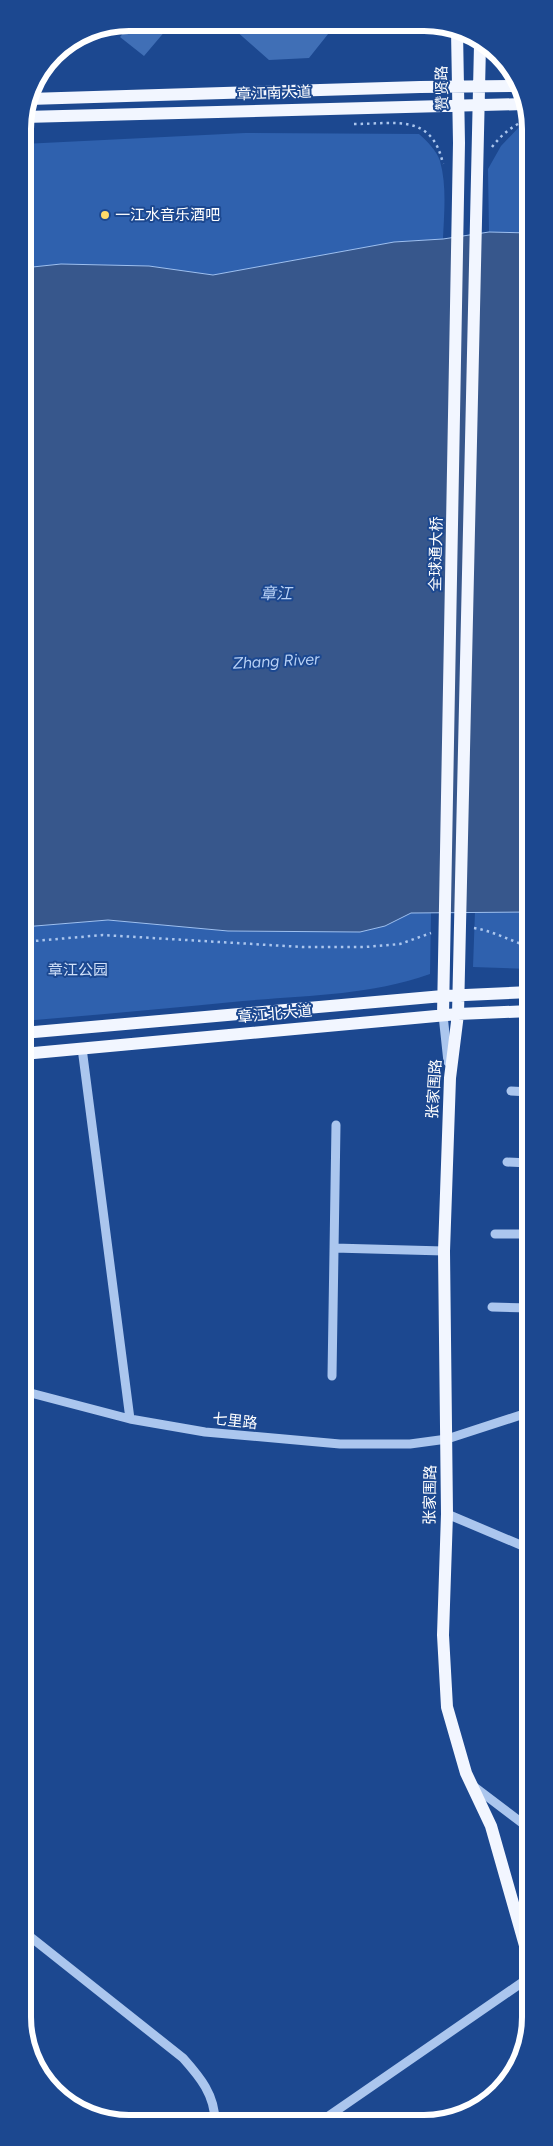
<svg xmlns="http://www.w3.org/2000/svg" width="553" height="2146" font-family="Figtree,'Noto Sans SC',sans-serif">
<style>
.green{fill:#2f61ae}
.water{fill:#37578c;stroke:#9ec0f0}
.building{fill:#406fb6}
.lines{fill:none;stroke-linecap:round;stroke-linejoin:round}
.path{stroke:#abc6ee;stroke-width:2.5;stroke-dasharray:2.5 4;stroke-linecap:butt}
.minor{stroke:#abc6ee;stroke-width:9}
.major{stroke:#f2f6ff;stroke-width:12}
.poi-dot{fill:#fedb69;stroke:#1c4890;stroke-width:2}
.labels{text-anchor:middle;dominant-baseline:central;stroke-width:4;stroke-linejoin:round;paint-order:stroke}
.street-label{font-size:15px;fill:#fff;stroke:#1c4890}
.poi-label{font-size:15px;fill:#fff;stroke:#1c4890;text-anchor:start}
.park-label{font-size:15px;fill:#d1e1fa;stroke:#1c4890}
.water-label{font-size:16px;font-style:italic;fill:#b7d0f5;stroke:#1c4890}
.rim{fill:none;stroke:#fff;stroke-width:6}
</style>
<rect width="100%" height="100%" fill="#1c4890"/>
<path class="green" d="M521,125H530V233L489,232L488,169L501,146Z
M245,133L419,134C427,141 437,151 440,161C447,186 444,214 443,239L394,242L213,275L149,266L61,264L23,268V144Z
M475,911L530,912V969L473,967Z
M411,913H431L430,974C366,996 309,995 243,1001C170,1008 96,1015 23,1021V927L108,920L228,931L360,932L385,926Z"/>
<path class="water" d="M489,232L530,233V912L411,913L385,926L360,932L228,931L108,920L23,927V268L61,264L149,266L213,275L394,242L443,239Z"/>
<path class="building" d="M132,23H172L144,56L120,37Z
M227,23H273L336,24L309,58L269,60Z"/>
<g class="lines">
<path class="path" d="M354,124C396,124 432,113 443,164
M492,147C502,134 514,124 530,119
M474,928C493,931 511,941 530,947
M23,942L103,935L302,947H365L400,944L431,933"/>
<path class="minor" d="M443,1015L448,1062
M82,1048L130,1419
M511,1091L530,1092
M507,1162L530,1163
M495,1234H530
M334,1248L444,1251
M492,1307L530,1308
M332,1376L336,1125
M23,1391L130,1419L205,1432L340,1444H410L447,1439L530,1412
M447,1514L530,1549
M472,1785L530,1829
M23,1931L183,2058C200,2077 215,2095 215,2122
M320,2122L530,1977"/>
<path class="major" d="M480,45L458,1014L450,1078L444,1251L447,1514L443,1635L447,1707L466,1773L491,1826L530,1963
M29,99L420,87L516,86
M24,117L524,104
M443,1015L459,143L457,31
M23,1033L443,996L530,992
M23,1054L458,1014L530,1011"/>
</g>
<circle class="poi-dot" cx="105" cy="215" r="5"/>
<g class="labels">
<g class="street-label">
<text transform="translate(442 88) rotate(-91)">赞贤路</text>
<text transform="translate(274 93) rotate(-2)">章江南大道</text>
<text transform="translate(436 554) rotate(-89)">全球通大桥</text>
<text transform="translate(275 1014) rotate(-5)">章江北大道</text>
<text transform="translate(434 1089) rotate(-86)">张家围路</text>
<text transform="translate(235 1421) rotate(6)">七里路</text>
<text transform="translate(430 1495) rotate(-89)">张家围路</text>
</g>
<g class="poi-label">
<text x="115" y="215">一江水音乐酒吧</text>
</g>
<g class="park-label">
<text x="78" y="970">章江公园</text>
</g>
<g class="water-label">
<text x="276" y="593">章江</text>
<text transform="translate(276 661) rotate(-3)">Zhang River</text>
</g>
</g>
<path d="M0 0H553V2146H0ZM129 31H424A98 98 0 0 1 522 129V2017A98 98 0 0 1 424 2115H129A98 98 0 0 1 31 2017V129A98 98 0 0 1 129 31Z" fill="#1c4890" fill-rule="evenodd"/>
<path class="rim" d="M129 31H424A98 98 0 0 1 522 129V2017A98 98 0 0 1 424 2115H129A98 98 0 0 1 31 2017V129A98 98 0 0 1 129 31Z"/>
</svg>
